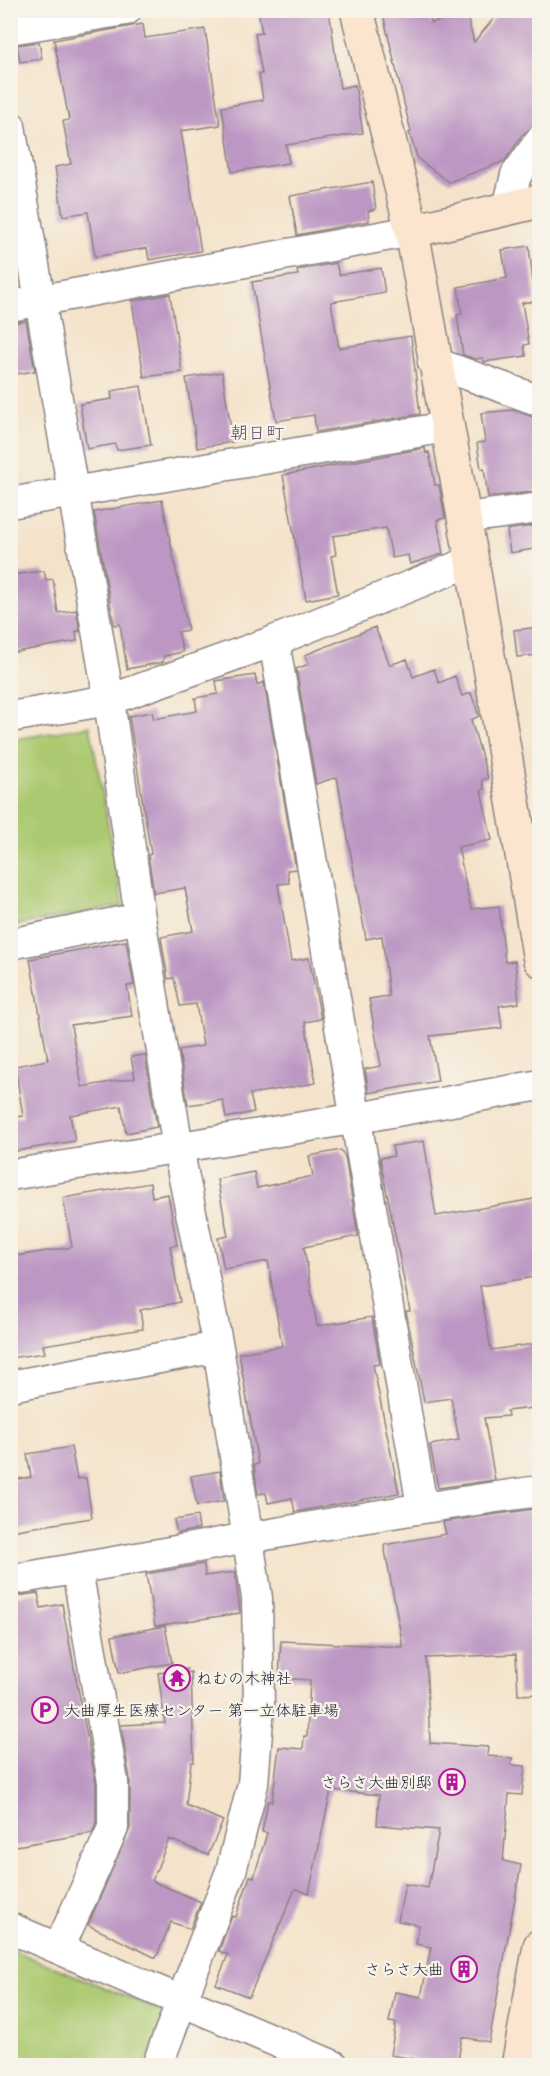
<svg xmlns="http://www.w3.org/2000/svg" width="550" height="2076" font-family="Delius,'Klee One',sans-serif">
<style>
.park{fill:#abc970;stroke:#667656;stroke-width:1.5}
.building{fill:#bc97c3}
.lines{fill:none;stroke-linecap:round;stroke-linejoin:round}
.street-casing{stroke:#8b8282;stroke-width:33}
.secondary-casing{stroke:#8b8282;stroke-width:36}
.street{stroke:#fff;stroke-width:30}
.secondary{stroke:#fbe5cf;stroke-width:33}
.labels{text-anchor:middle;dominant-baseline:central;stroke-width:4.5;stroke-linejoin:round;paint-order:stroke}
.poi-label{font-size:16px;fill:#22223b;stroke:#f7f3e8;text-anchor:start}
.neighbourhood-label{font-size:18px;fill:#584b6b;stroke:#f7f3e8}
</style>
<rect width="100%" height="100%" fill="#f7f3e8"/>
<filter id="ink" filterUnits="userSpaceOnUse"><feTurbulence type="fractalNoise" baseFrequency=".0167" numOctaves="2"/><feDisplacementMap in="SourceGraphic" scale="12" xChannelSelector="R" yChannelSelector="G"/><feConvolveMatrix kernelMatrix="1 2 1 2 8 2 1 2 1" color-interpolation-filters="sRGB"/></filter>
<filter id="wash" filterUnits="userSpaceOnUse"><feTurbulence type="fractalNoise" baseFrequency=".008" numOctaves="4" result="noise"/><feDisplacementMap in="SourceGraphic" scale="24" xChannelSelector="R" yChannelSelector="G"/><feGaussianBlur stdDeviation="1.35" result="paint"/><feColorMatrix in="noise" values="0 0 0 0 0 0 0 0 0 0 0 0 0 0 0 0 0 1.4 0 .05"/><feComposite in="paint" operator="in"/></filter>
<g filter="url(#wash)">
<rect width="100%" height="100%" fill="#f4e3ca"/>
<path class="park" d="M90,726L123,906L11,926V740Z
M10,1949L167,2013L145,2065H11Z"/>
<g id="blocks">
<path class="building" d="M258,10H329L340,88L355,85L363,133L286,145L289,163L232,172L222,107L263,100L259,74H262L255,34L262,33Z
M382,10H428L431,23L466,13L474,42L501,10H540V122L522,135L505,161L449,182L418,159L409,133L411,132Z
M143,24L145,38L205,29L220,125L181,131L201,251L149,260L147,248L95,257L88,212L63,216L55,167L71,164L63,121L69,120L54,40Z
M39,42L42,59L20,62L17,45Z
M372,182L376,209L368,211L369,221L297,235L290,196Z
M529,246L535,301L522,303L529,344L524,345L526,356L484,362L483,358L475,359L463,355L457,315L462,314L458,287L507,278L502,250Z
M336,263L339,275L381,268L385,293L331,302L339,348L411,336L420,414L316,432L314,415L276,421L252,282L298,275L297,270Z
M170,294L182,372L144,377L132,301Z
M26,321L35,371L10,375V323Z
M222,372L233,442L197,448L186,378Z
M141,386L151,445L117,450L115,444L87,449L80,404L112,399L111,391Z
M513,410L533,417L535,434H540V491L488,497L484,468L481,469L477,443L485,442L481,413Z
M425,448L426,453L429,452L435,485H439L445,518L437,520L443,554L410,564L408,555L392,558L386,528L333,536L336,555L331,556L338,594L306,600L283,475Z
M162,500L188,630L178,632L183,652L164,656L163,662L127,669L120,624L114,625L94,512Z
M540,525V548L510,553L507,530Z
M44,571L46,580L53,579L58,613L76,610L80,631H76L77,641L10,653V575Z
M375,627L390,665L407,659L413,677L434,669L439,683L455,676L462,696L471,693L479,716L471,720L488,778L482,780L484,789L481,790L492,840L458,847L471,909L499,906L505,962L515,961L519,1003L499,1006L502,1028L430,1036L438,1081L369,1093L365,1069L381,1066L369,999L389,996L382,936L366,939L337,777L316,784L296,669L309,664L305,655Z
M540,627V655L517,657L514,630Z
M255,675L257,685L264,682L296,869L287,870L289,883L278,884L291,961L309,958L321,1019L305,1022L316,1083L250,1094L254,1112L226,1118L223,1100L188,1105L179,1050L203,1046L196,1004L180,1006L174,978L168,979L161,937L193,931L185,888L154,893L148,855L151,854L129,716L152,712L154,719L197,711L195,698L218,694L216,681Z
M126,941L134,985L127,986L132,1016L71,1025L82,1087L135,1078L131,1057L145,1055L157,1127L126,1133L121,1106L70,1115L75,1141L10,1152V1118L23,1116L15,1066L48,1060L30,959Z
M424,1141L436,1216L540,1198V1276L480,1286L491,1350L540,1343V1407L507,1411L508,1416L484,1418L495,1480L438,1488L430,1445L459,1440L451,1398L424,1402L406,1311H410L380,1158L394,1156L392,1146Z
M341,1150L345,1157L358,1236L304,1247L317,1326L372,1317L380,1364L373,1365L399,1493L295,1512L292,1498L268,1503L266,1493L258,1494L254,1465L258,1464L239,1353L282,1346L268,1261L224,1269L218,1238L228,1236L217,1179L254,1172L257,1188L313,1176L309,1156Z
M150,1183L152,1197L168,1194L177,1245L170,1246L180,1302L140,1310L143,1329L43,1345L45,1353L10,1358V1257L72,1247L63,1198Z
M71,1447L77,1479L86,1478L92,1518L10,1531V1480L31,1477L27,1454Z
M220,1471L224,1501L197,1506L191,1476Z
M540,1508V1694L518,1695L516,1654L426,1658L430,1743L488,1747L487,1756L512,1758L511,1765L525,1766L522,1795L509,1794L503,1861L521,1865L489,2042L462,2037L457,2066L390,2055L396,2023L389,2022L395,1992L421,1997L431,1947L416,1944L419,1925L398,1921L405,1884L428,1888L439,1830L377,1825L379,1795L331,1790L309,1893L295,1889L249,1997L216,1984L228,1955L219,1951L232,1916L236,1917L250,1876L254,1877L267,1833L262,1832L268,1801L272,1802L279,1747L303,1749L304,1736H307L310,1680L279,1678L281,1641L403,1647L384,1545L446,1534L443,1522Z
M197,1516L199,1529L177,1533L174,1520Z
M204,1564L205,1576L235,1572L240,1613L155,1626L146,1574Z
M38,1593L41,1608L62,1604L96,1783V1824L92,1833L10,1847V1597Z
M165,1626L172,1663L119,1673L112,1636Z
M187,1669V1673L191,1672L194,1762H191L186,1805L223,1821L208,1855L169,1839L152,1881L201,1902L190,1929L171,1922L156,1958L88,1925L130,1828V1779L121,1725L165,1723L158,1673Z"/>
</g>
</g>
<g filter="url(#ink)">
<use href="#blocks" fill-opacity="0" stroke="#8b8282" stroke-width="1.5"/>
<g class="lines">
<defs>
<path id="street" d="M10,29L126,10
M10,126L109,700L140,918L178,1148L218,1347L257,1598L259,1706L253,1784L231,1871L157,2066
M508,208L516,175L540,141
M10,306L412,231
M433,362L540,401
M10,503L446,427
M464,518L540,508
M274,641L422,1506
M10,717L109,700L274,641L472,561
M10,944L140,918
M10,1175L358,1118L540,1085
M10,1386L218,1347
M10,1580C187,1551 362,1514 540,1491
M10,1928L334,2066
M59,1948L113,1828V1782L77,1569"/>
<path id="secondary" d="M357,10L412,231L472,561L540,960
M412,231L540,201
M518,2066L540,1946"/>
</defs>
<use href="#street" class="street-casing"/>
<use href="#secondary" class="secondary-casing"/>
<use href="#street" class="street"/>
<use href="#secondary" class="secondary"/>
</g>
</g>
<defs>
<symbol id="temple-ring" viewBox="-11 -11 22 22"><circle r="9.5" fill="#f7f3e8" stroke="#b5179e" stroke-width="1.5"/><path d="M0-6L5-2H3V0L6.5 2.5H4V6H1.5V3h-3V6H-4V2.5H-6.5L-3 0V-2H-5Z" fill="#b5179e"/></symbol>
<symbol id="parking-ring" viewBox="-11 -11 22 22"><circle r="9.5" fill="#f7f3e8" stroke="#b5179e" stroke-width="1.5"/><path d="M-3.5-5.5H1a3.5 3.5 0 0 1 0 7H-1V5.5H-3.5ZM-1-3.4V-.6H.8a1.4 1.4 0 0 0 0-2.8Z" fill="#b5179e"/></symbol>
<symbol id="building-ring" viewBox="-11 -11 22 22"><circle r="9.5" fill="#f7f3e8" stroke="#b5179e" stroke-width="1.5"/><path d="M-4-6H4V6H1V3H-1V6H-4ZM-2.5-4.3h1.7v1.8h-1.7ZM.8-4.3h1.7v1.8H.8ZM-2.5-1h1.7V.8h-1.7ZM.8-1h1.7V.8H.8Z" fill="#b5179e"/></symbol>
</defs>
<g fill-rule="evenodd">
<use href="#temple-ring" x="162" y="1663" width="30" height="30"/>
<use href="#parking-ring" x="30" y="1695" width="30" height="30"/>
<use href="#building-ring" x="437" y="1767" width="30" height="30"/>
<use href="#building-ring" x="449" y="1954" width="30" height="30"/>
</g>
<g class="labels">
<g class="poi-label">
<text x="196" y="1678">ねむの木神社</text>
<text x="64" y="1710">大曲厚生医療センター 第一立体駐車場</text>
<text x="432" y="1782" text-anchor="end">さらさ大曲別邸</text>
<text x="444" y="1969" text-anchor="end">さらさ大曲</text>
</g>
<g class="neighbourhood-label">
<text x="257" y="432">朝日町</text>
</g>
</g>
<rect width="550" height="2076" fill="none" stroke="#f7f3e8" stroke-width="36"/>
</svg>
